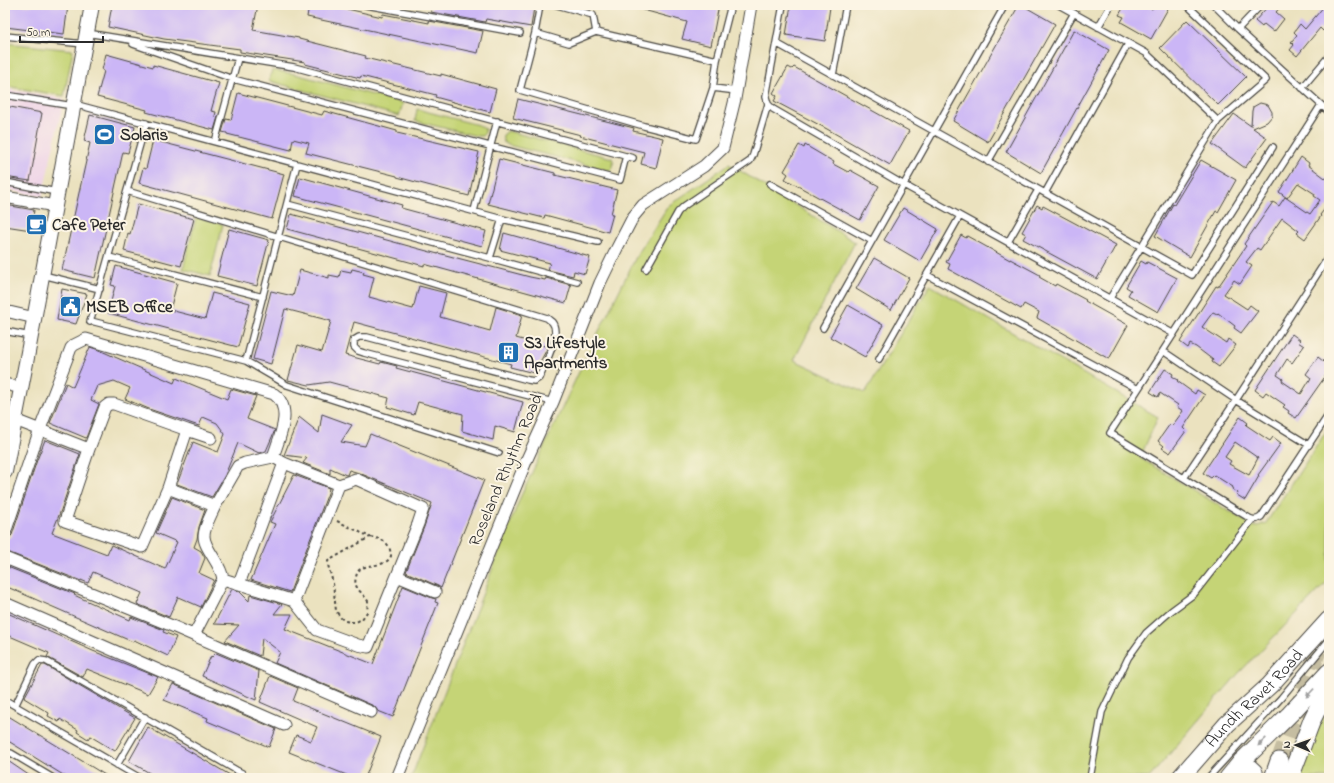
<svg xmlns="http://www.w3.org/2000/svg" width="1334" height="783" font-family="'Indie Flower',sans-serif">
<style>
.built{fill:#edd0e8}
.green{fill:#c5d476;stroke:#788050}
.building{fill:#cbb6f6;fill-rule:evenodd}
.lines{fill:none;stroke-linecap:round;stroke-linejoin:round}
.primary-tunnel{stroke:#c5bda1;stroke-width:17;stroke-dasharray:17 8;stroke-linecap:butt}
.service-casing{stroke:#484641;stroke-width:8}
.minor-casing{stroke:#484641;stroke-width:13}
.tertiary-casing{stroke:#484641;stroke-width:16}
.primary-casing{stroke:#484641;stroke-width:19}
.path{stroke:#484641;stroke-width:2;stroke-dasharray:3 3;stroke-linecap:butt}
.service{stroke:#fff;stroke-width:5.5}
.minor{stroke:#fff;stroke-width:11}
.tertiary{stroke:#fff;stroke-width:14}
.primary{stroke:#fff;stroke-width:17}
.oneway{fill:#a0a0a0}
.labels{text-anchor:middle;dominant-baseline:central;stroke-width:4;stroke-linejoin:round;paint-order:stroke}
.poi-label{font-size:17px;font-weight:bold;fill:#2b2b2b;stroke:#fcf5e5;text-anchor:start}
.street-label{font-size:17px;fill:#2b2b2b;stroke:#fcf5e5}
</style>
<rect width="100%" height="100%" fill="#fcf5e5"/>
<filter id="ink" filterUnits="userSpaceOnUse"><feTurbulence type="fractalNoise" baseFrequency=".025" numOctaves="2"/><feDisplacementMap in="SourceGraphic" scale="8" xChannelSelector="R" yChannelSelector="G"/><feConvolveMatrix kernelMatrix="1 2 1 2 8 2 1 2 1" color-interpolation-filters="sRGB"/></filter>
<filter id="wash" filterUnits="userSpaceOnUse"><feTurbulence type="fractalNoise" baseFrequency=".012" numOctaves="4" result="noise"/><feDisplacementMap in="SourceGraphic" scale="16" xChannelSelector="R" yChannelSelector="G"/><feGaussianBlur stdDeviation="0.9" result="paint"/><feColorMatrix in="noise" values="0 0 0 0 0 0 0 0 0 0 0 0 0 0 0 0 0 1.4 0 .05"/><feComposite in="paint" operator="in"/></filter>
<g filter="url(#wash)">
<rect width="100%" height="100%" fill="#ebe2bf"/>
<path class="built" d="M5,89L64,99L42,197L5,189Z"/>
<path class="green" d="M5,43L73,50L64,96L5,86Z
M272,70L295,74L403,103L399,116L269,81Z
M417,109L478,125L485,129V133L482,136H477L415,121Z
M508,131L612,158C614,163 614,165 611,170H607L508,145C503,143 502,140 503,135Z
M729,164L855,242L794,360L865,393L930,285L1158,417L1140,458L1255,527L1266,523L1329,427V580L1237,675L1149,778H411L520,498L586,357L636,257L668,206Z
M196,217L223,224L210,276L183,269Z
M1329,705V778H1299L1308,750Z"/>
<g id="blocks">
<path class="building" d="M5,5L68,6L64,34L5,27Z
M112,5L123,7V5H258L253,30L299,38V39L366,56L365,58L441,76V74L496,89L490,112L435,97L436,95L361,76L360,78L305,64V62L240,52V49L164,39L108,27Z
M309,5H330L382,17L383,14L429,23V21L483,31L478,53L307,17Z
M432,5H522L534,7L531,27L486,19L485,22L431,12Z
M636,5H719L711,46L682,39L687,22L636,8Z
M791,5H823L830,7L825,41L786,35Z
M1019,5H1022L1055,24L988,142L953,121Z
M1125,5H1145L1152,9L1154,5H1170L1151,39L1121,22L1124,17L1119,15Z
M1269,5H1282L1276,12L1284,19L1274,32L1264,24L1262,27L1255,21Z
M1325,5H1329V25L1323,31L1320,28L1297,56L1290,50L1294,45L1291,42L1297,35L1294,32L1300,24L1305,29Z
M1187,20L1246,77L1218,105L1160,48Z
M1074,30L1109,50L1041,173L1006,152Z
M106,54L153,67V65L219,83L211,111L216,112L215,116L218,117L214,130L146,112L147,110L97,97L104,71L102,70Z
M788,67L792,69L794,67L810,76L909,131L890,165L827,129L774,101L777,96L773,93Z
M238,93L322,115L324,111L397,131V133L479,152L469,196L397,177V176L306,153L309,143L293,139L291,150L227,134V133L222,132L226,119L231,120Z
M518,99L634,128L633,131L663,138L656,168L641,164L644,152L580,136L581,135L513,118Z
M1260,103L1268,105L1272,112V116L1267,122L1253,128L1267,138L1245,168L1212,144L1234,114L1251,126L1252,111L1253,107Z
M5,106L42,113L30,181L5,177Z
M90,115L135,127L128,153L123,152L95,278L62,270L90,143L84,141Z
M153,140L284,174L272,219L139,183L143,168L146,169Z
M799,145L804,148L805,145L834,162L833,164L848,172L850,170L879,186L860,220L785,179L788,174L784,171Z
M1301,157L1309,163L1308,165L1329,181V207L1327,206L1320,215L1321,216L1305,239L1297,233L1299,231L1282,218L1260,250L1257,248L1246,262L1252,266L1240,284L1234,280L1224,294L1247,309L1250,305L1258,311L1241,333L1234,328L1235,326L1218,313L1217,314L1213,312L1202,327L1226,343L1228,339L1236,345L1219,367L1212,362L1213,360L1196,347L1190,344L1188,348L1180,342L1216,286L1218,287L1246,246L1244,244L1273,202L1279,206L1285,197L1310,214L1320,200L1314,196L1315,194L1298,183L1287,198L1279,192Z
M499,159L555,173V175L617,190L611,214H613L608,232L545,215L544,218L488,204Z
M1201,160L1236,180L1218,212L1216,211L1190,257L1155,236L1173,204L1174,205Z
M300,177L402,205L401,208L486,231L482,246L295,196Z
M138,204L194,219L181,266L124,251L128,233L130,234Z
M5,205L34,210L31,230L5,226Z
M1037,205L1042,208L1043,206L1116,245L1097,279L1023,239L1026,234L1022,232Z
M903,208L938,229L920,261L884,240Z
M291,214L438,254V253L530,277L545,280L546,278L571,285L566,303L424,264V266L380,254L287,229Z
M229,229L269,240L257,286L217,276Z
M504,233L590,257L585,274L574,271L573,276L548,270L550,263L500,250Z
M961,235L966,238L967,236L1010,260V259L1027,268L1040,275L1039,277L1055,286L1056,284L1073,293L1086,300L1085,301L1128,325L1109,359L1037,318L1039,312L1024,304L1021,309L948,269L950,264L946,262Z
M874,258L909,278L891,310L856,289Z
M1141,261L1146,264L1147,262L1177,278L1158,312L1128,295L1131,290L1126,287Z
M116,266L177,283L170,310L205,319L212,293L250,303L238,347L108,313L115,286L111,285Z
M352,269L364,272L363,274L374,277L369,297L413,309L419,286L446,293L440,317L490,331L496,307L522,315L516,338L548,347L534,373L510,367L511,364L354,322L345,355L380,364L381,362L397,366L396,368L523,402L515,432L495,426L493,440L462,431L463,414L418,402L414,415L387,407L389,398L329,382L309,385L288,380L298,345L322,352L331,321L285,309L271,364L253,359L271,291L293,296L300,270L329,278V275L339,277L341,270L351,272Z
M62,289L87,294L76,324L57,320Z
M848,305L883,325L865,357L830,337Z
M1292,334L1300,340L1298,342L1304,346L1292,363L1287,359L1277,375L1283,379L1282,381L1301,394L1311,378L1306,374L1318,357L1329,366V371L1296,418L1288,413L1289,411L1283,407L1285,405L1266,392L1263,396L1255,390Z
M90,347L99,350L174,383L176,378L227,399L231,389L256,396L247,419L275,430L266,451L259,453L238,443L225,475L212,497L177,484L193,442L218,452L225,434L217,423L203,417L199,426L149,409L125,399L130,388L114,381L97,386L91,400L99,404L86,438L50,423L66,383L73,387Z
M1165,369L1173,374L1172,376L1178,380L1177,381L1195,394L1197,390L1205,395L1183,428L1186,431L1170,453L1162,448L1164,446L1158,441L1170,424L1172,426L1183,411L1177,407L1178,405L1160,393L1158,397L1150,392Z
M322,414L352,425L341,442L365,446L370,434L484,480L441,588L438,586L406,572L424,527L432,503L359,473L349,470L347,475H346L330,468V474L303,463L307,458L284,455L299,417L319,433Z
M1240,417L1248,423L1246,425L1270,441L1273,437L1281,443L1258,475L1259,476L1245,500L1237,495L1238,493L1232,489L1233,487L1214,475L1211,478L1203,473ZM1235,442L1258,458L1249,475L1229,464L1231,461L1225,457Z
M45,440L80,454L61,510L52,533L107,554L111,545L165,569L177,542L156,533L172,497L205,510L199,527L197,539L194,547L201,551L205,558L199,573L214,580L201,607L178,597L169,617L137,604L142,593L93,572L88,583L81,580V581L5,551V540L9,538L12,535L37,460Z
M294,475L329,488L328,493L290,592L251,580L275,524L270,522Z
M5,566L75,594L74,595L130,620L131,617L164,630L163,632L176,637L168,656L134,640L133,642L5,586Z
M403,586L432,598L436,599L435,602L438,603L393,717L378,711L374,706L275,663L280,652L262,638L260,656L225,641L239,625L214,624L232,589L239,591L249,601L250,595L282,604L274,614H292L285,629L373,664Z
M5,612L93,651L158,677L148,694L87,669L83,677L47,657L49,653L5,634Z
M216,653L259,671L256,700L202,676L211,656L212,657Z
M42,665H45L135,718L115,751L90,736L88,739L77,732L78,730L60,719L59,722L48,716L49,713L24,698Z
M270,676L298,688L293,701L381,737L365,778H354L289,752L296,735L311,741L317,727L260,702Z
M173,684L276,729L269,747L207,721L208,718L164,700Z
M5,714L110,778H68L5,739Z
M148,727L235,778H158L129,761Z
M5,759L33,778H5Z"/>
</g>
</g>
<g filter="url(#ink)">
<use href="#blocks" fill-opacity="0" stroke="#484641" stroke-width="1"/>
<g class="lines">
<path class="primary-tunnel" d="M1279,761L1320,645L1329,627"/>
<defs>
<path id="service" d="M366,5L520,33
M540,5L535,33L520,90L644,126L696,139L713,88L717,60L731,5
M557,5L593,15L596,32L717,60
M783,5L766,97L768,104L773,109L904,185L1174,334
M1059,5L1146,53L1218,121
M1214,5L1238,29L1329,112
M1098,27L1111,5
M1238,29L1261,5
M87,33L294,67L633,158
M535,33L569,43L596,32
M5,36L84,44
M776,43L1192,275L1273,147
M133,44L233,79L620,180L626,156
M833,75L846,5
M713,88L737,91
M1302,88L1329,56
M5,95L73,106
M74,104L502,219L598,242
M1321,105L1110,433L1246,516C1252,520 1255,521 1261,517L1329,414
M215,142L238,58
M988,162L1074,13
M5,182L57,192
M770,184L872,241
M127,191L547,318C549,320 551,321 552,322C562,334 544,366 539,378L534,381L528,380L367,337H359L354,340V347L358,351L364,353L553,402
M1045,193L1128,44
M287,204L490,258L577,282
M474,211L497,121
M1008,242L1038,190
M109,257L263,297
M490,258L502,219
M646,269L678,212L684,206L750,161L753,155L768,104
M43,275L100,289
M927,275L1138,389
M1110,298L1218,121L1266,80L1187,5
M91,321L246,361L287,385L499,453
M90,322L146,123
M823,328L1005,5
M5,331L30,336
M1163,351L1236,400L1309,445
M879,359L960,216
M246,361L297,164
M1184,478L1236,400L1329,256
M5,700L140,778
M15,706L35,664L39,660L46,661L236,770L242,773L244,778
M5,753H11L53,778
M117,765L145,717
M1090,778L1102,712L1128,658L1146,633L1171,611L1194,594L1252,520
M1208,778L1281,698L1329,640"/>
<path id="minor" d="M5,197L55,206
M5,311L35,318
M5,384L21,388
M109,404H114L187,430L168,488L142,547L65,521L89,449L105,407Z
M15,420L89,449
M187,430L211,438
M168,488L215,506C211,515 204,527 204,536C204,549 221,563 223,579L194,635
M215,506L238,466L245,463L273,457L284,463L339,485L356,479L423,509L418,524L368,647L358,645L317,630L294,601L223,579
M5,533L40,429L71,348L74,345L86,339L274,394C294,409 279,438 273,457
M5,558L170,625L371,712
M397,576L435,592
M239,584L284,463
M294,601L339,485
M5,603L284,725
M397,778L527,459L553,402L600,283L617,248L633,217L643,205L704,166L723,148L735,99L751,5"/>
<path id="tertiary" d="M5,472L26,363L92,5"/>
<g id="primary">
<path d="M1242,761L1254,772L1255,778"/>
<path id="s1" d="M1180,778L1227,724L1270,685L1329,620"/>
<path d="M1228,778L1242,761L1290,714L1329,672"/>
<path d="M1273,778L1279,761"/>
<path d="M1290,778L1312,720L1329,685"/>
</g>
</defs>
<use href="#service" class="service-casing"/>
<use href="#minor" class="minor-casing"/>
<use href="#tertiary" class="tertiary-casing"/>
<use href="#primary" class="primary-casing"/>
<path class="path" d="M337,521L370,537
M370,537C383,539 390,542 391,556C385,569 367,562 358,571C351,588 359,588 368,601L367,612L362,619L356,622H351L345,621L341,618L336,611L333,583L328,565V561Z"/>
<use href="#service" class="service"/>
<use href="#minor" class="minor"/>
<use href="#tertiary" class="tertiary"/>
<use href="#primary" class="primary"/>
</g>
<defs><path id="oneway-solid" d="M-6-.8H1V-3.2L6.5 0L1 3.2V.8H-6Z"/></defs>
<g class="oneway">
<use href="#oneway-solid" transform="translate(1310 693) rotate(133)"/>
<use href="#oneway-solid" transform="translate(1262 742) rotate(136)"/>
</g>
</g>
<defs>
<symbol id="stadium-square" viewBox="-11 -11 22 22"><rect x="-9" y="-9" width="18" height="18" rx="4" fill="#1f6fb2" stroke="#fcf5e5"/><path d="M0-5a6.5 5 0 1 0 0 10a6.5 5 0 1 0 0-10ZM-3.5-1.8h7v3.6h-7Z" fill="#fff"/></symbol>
<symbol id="cafe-square" viewBox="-11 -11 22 22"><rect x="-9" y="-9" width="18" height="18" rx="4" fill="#1f6fb2" stroke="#fcf5e5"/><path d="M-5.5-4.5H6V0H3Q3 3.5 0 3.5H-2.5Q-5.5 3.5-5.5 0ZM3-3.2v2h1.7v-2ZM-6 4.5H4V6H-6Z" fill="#fff"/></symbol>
<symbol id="civic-square" viewBox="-11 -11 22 22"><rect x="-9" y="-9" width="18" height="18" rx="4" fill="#1f6fb2" stroke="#fcf5e5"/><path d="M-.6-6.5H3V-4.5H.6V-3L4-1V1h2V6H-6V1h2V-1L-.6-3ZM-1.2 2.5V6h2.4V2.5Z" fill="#fff"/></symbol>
<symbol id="building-square" viewBox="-11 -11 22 22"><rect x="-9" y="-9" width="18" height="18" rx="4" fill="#1f6fb2" stroke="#fcf5e5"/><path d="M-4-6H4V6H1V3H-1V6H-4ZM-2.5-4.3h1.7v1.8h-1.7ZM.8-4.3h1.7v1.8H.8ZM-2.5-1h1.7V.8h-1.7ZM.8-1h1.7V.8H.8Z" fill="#fff"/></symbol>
</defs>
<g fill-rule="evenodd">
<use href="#stadium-square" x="92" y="122" width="25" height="25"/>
<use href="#cafe-square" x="24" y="212" width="25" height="25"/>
<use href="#civic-square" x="58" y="294" width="25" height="25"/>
<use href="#building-square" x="496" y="340" width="25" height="25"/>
</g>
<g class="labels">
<g class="poi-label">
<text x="120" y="135">Solaris</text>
<text x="52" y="225">Cafe Peter</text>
<text x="86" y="307">MSEB Office</text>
<text x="524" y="343">S3 Lifestyle<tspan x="524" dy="20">Apartments</tspan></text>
</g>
<g class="street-label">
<text transform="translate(506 470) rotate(-67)">Roseland Rhythm Road</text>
<text stroke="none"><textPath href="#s1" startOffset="109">Aundh Ravet Road</textPath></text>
</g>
</g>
<rect width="1334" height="783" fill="none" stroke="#fcf5e5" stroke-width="20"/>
<g transform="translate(1296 745) rotate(272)" stroke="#fcf5e5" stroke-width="3" paint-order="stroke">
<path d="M0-3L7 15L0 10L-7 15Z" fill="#2b2b2b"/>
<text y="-6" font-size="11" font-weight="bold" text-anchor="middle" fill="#2b2b2b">N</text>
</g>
<path d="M20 36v6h83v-6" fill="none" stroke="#2b2b2b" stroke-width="2"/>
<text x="26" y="36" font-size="12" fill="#2b2b2b" stroke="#fcf5e5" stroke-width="3" paint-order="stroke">50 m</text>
</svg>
